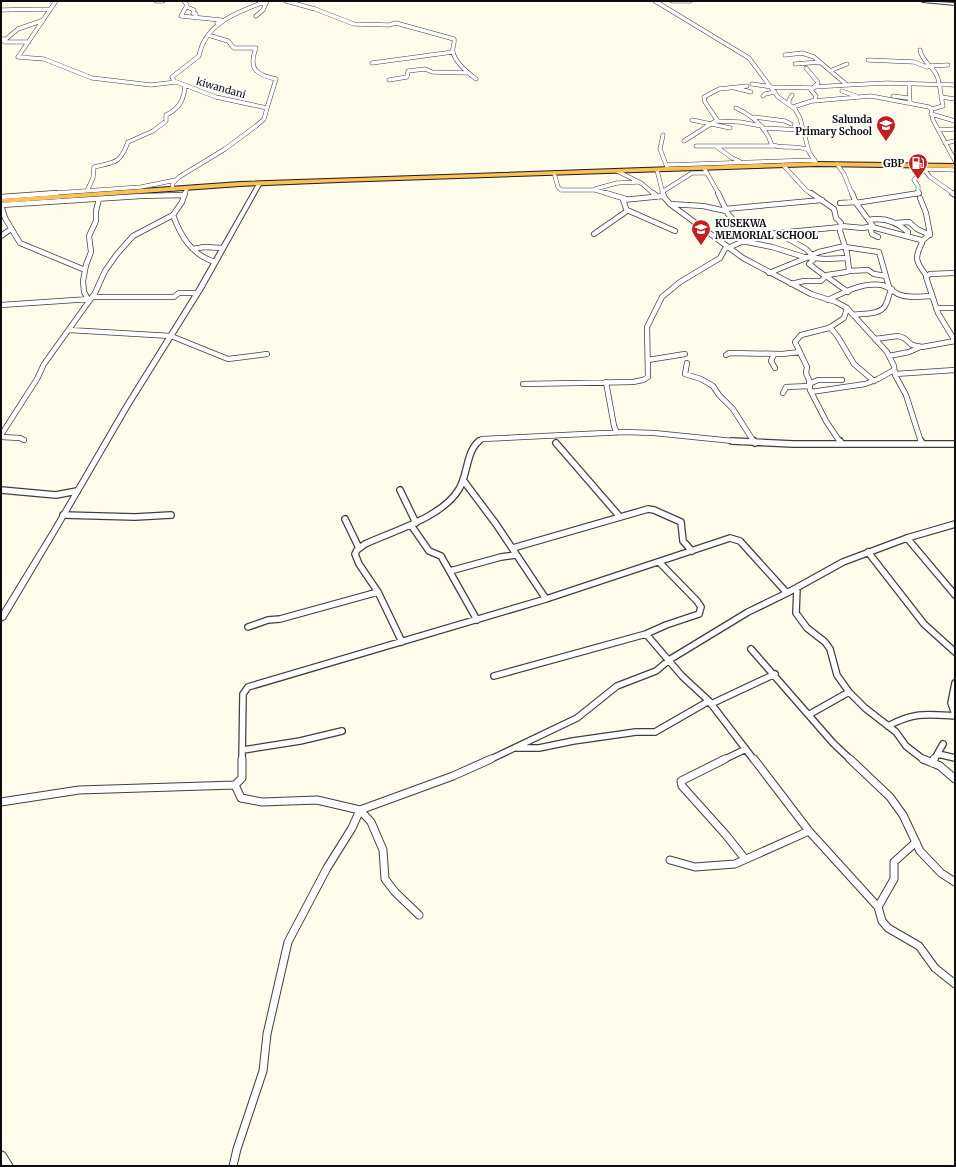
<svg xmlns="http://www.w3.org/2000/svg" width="956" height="1167" font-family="Merriweather,serif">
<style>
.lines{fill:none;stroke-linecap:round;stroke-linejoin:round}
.minor-far3-casing{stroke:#3f3f3f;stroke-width:4.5}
.minor-far2-casing{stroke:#3f3f3f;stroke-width:6}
.minor-far1-casing{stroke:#3f3f3f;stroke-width:8}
.minor-casing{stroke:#3f3f3f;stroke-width:9}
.tertiary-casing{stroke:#3f3f3f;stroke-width:2}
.trunk-casing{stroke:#1d1d1d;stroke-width:2}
.minor-far3{stroke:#fff;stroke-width:3.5}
.minor-far2{stroke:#fff;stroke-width:4.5}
.minor-far1{stroke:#fff;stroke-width:5.5}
.minor{stroke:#fff;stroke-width:7}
.tertiary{fill:#fff;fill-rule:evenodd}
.trunk{fill:#fbc056;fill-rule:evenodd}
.labels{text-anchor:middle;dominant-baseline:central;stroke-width:4;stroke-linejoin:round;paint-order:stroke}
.far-street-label{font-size:10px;fill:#0c0c0c;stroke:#fff}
.far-poi-label{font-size:10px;font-weight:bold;fill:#0c0c0c;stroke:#fff;text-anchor:end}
</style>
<rect width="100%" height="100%" fill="#fffceb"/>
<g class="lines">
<defs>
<path id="minor-far3" d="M56,1L18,57L44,59L92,78L151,85L176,82
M156,1H163
M184,1L187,5L181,16L221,20L217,23
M286,1L315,9L354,24L389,25L396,23L454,39C455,44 452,47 453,52C455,62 468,73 476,79
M655,1L749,58L778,97L795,109L800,118L809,152L817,164
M672,1H690
M187,7L194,10L193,13L196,14V18
M1,10L50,9
M256,16L263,10L267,1
M208,35L228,41L234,48H256C248,69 256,75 276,79L267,108
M1,39H6L18,29L41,21
M2,40L5,42H29
M920,50C922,61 931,65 936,74C940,79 941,99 943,106L932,109
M785,55L802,53L814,57L847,85L814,87L811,90L816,96L815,100L793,107
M868,60L914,62L927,67
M372,63L453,52
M795,64L820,62
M928,66L948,65
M806,68L817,81L818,83L814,87
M832,70L847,64
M389,80L407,77L408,71L425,69L432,72L468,73
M909,83L910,103
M752,84L772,87
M847,85L887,83L955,85
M771,87L814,88
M735,88L751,92
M842,91L856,96
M763,96L765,94L775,92
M893,96L908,98
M941,97L955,99
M813,101L871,96L929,107L931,109L933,120L955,161
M789,105V100L792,95
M736,108C749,114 761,123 768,136C770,139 770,142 772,145C784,149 797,145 809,150
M931,114L955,121
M754,117L785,121L791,124
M692,120L711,124
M717,121L740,122L762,126
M712,124L730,128
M763,128L802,130
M938,130L955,129
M663,135L660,149L667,167
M684,141L717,120L705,102L704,97L719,89L747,86
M945,143L955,141
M696,146H774
M717,147L732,158L739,161
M837,164L844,174L852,194
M666,165L815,160
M783,165L806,190L812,194
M922,167L930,177L954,194
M704,168L719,194
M922,169L955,170
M657,170L663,194
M617,171L641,183L654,194
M554,173L558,187L561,190H595L609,194
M172,189L173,183L179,177L225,149L256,126L264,119L267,108L216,97L174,81L172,77L199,56C205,23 239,11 267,1
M595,189L617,183L638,182
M87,191L93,178L94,167C115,162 120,164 128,142L153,131L166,121V115C179,109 184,100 185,86
M662,192L692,173H707
M42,194L141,187L176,180
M185,194L187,188
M918,194V186L914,180L923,170"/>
<path id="minor-far2" d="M606,193L626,199
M653,193L658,197
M663,193L664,197L670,204L743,258L811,294L836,302L847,308L887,352L894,366L895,375L906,395L921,442
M718,193L728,214L751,238
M952,193L955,195
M1,197L56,193
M920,198L926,213L930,234L922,241
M840,203L856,202
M856,203L919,193
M670,204L703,206L726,211
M1,205L141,196L184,195
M1,205L5,218L20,243L85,270
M725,209L822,200
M627,210L675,231
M173,215C181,237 192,255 215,262
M869,220C884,217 897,222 908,232L907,235
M895,223L909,222L917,229L930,235
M841,226L863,228L873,226L856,203L852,193
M870,227L872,234L878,237
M872,227L921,240L922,243C914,258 916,262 926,275
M778,233L806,249L812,255
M594,234L627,211L623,200L663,196
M1,236L11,229
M742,241L772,247L804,257L825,259L847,258
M845,247L879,252L889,287
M728,248L757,235L841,227
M193,249L204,247L223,248
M810,256L819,252L845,246
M815,258L809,264L825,276
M848,271L868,270L874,274L886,276
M769,273L806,258
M826,276L848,292
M791,284L804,281H821L827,275L847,272L849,270L847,253L840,231L841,223L836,218L834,209L811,193
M92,297H174L179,293H197
M88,299L84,292L83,281L86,265L91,252L89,236L96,221V211L99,199
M828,300C844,292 863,282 882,285C889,287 892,291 898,294C908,299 921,296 932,296
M1,305L90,299
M936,308H955
M853,315C863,313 881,316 886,304C889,299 888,294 892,289
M830,327L838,337L854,364L874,381
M69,330L171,336L228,359L267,354
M875,339L898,336L904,338L912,345L922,347L955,341L938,313L926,277L930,274L955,273
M774,354L771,361L775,368
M726,355L729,353L782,354L800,352
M889,356L909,352L920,347
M648,360L685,354
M687,363L685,374L701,379L713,386L719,395L733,409L754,442
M895,374L955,370
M606,382L614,426L617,433
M523,384L633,382L643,380L648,377L647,327L662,297L680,282L720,258L726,247
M809,384L818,380H842
M811,392L865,384L878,379L894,370
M783,393L786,387L810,386
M1,435L37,379L44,364L95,293L105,271L117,254L133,236L173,215L182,202L185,193
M1,437L20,438L24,440
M478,442L482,439L625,432L654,433L743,442
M840,442L826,421L810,390L809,380L806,373L807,367L795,342L801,335L829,328L844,318L847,308"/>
<path id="minor-far1" d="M732,441L793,444H955
M754,441L755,443
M840,441L841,443
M921,441L922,444
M556,443L620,517
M463,480L496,524L546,599
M1,490L56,495L77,491
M400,490L416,523
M63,515L135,517L171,515
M345,519L359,548
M411,525L429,551L441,556L477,620
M907,538L955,595
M513,548L648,509L654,510L681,522L683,541L692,551
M868,552L924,624L955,652
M450,571L501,557L516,555
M797,588L796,613L807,628L825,642L830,649L837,675L849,692L865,708L896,732L906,746L924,760
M248,627L268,620L280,619L378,592
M646,634L682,676L709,701L754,760
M402,642L378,592L359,564L355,554L357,550L365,544C393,531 443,517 459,489C468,474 466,452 479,441
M751,649L833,743L851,760
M494,676L646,634L666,625L699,614L701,607L697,601L659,562
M955,683L951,703L955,714
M711,704L775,674
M810,714L849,692
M888,726C914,712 926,714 955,716
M517,748H539L573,741L636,732H655L709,701
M243,750L300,741L342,731
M938,754L955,758
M242,760L243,694L248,687L546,599L730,538L740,541L787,593
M489,760L577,718L617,686L656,671L669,660L748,612L787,593L843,562L907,538L955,524
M723,760L746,749
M934,760L943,744"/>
<path id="minor" d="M725,759L681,781L682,786L726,835L745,859
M754,759L809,831L878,907L882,921L888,928L919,946L935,968L955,984
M850,759L890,797L903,815L920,851L941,873L955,882
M923,759L940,766L955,779
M932,763L934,759
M235,785L241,798L262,802L317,800L360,810L371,822L383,850L385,879L395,892L419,915
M1,802L79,790L235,785L242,778V759
M670,860L695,867L735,864L809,831
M878,907L894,879V862L916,842
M233,1166L237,1149L263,1071L267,1034L288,942L327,868L352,828L360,810L453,776L491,759"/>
<path id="tertiary" d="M921,1L955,3V5L923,2Z
M258,182L262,183L203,289L130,406L59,528L5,619L1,621V613L53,528L124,406L197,289Z
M1,1151L5,1153L13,1166H2L1,1165Z"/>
<path id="trunk" d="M817,162L955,164V168L817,166L339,182L240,186L1,203V199L240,182Z"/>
</defs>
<use href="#minor-far3" class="minor-far3-casing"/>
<use href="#minor-far2" class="minor-far2-casing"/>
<use href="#minor-far1" class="minor-far1-casing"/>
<use href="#minor" class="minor-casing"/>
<use href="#tertiary" class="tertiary-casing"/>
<use href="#trunk" class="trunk-casing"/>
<use href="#minor-far3" class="minor-far3"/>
<use href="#minor-far2" class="minor-far2"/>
<use href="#minor-far1" class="minor-far1"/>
<use href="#minor" class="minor"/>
<use href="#tertiary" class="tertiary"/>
<use href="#trunk" class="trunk"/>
</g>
<defs>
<symbol id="school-pin" viewBox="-11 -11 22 30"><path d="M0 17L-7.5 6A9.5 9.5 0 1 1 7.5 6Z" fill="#c02021" stroke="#fff"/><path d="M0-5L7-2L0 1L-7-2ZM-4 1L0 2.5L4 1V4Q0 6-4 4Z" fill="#fff"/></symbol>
<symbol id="fuel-pin" viewBox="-11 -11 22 30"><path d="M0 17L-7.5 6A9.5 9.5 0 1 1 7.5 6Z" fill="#c02021" stroke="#fff"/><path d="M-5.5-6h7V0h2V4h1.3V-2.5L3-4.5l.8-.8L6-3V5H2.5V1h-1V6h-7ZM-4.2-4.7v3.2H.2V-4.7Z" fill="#fff"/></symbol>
</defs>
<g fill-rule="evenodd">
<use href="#school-pin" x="875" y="114" width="22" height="30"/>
<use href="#fuel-pin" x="907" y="152" width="22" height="30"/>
<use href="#school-pin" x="690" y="218" width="22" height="30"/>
</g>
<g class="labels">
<g class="far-street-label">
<text transform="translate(221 88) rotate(16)">kiwandani</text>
</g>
<g class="far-poi-label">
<text x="872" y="119">Salunda<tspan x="872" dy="12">Primary School</tspan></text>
<text x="904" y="163">GBP</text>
<text x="715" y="223" text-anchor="start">KUSEKWA<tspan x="715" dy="12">MEMORIAL SCHOOL</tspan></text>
</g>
</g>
<rect width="956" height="1167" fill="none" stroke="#0c0c0c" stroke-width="4"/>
</svg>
